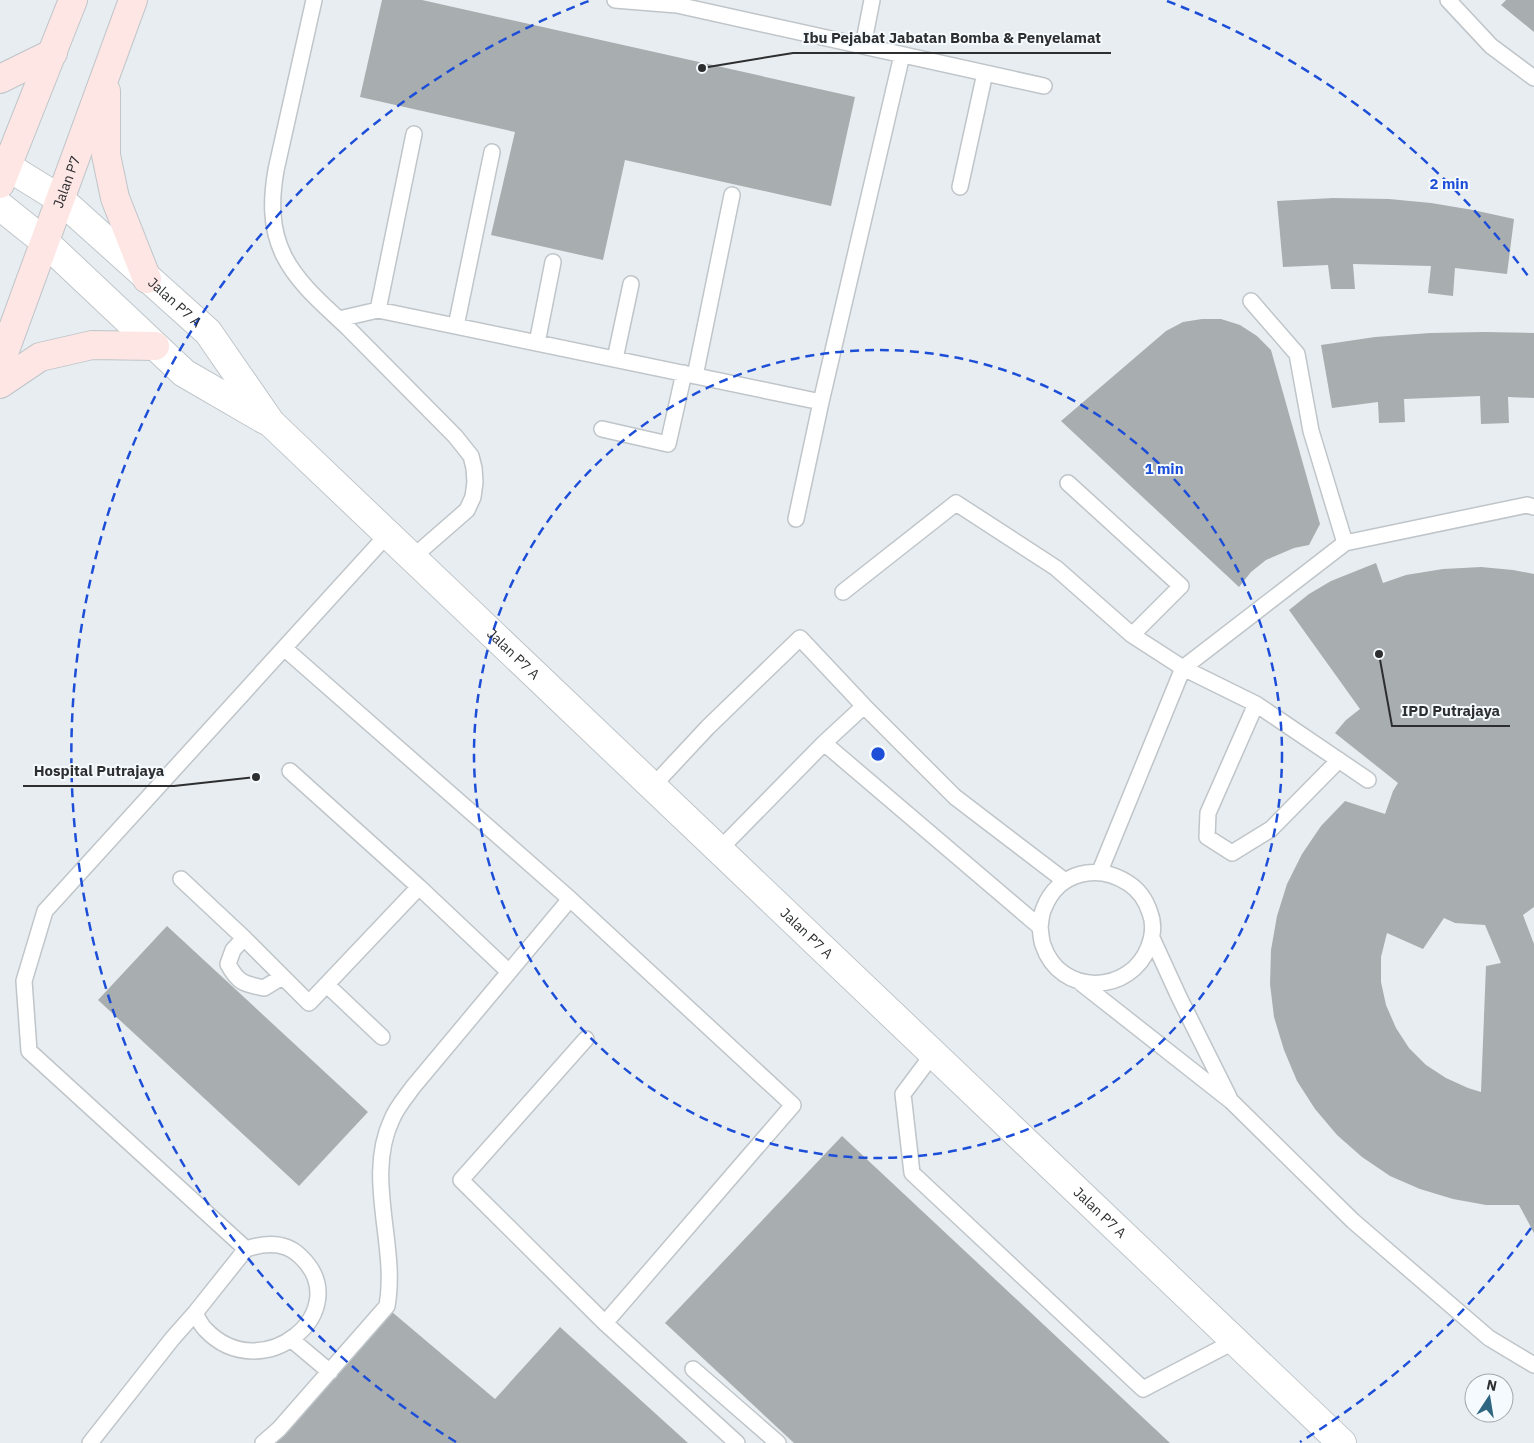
<svg xmlns="http://www.w3.org/2000/svg" width="1534" height="1443" font-family="'IBM Plex Sans',sans-serif">
<style>
.building{fill:#a8adb0;fill-rule:evenodd}
.lines{fill:none;stroke-linecap:round;stroke-linejoin:round}
.service-casing{stroke:#bfc5c9;stroke-width:18}
.minor-casing{stroke:#bfc5c9;stroke-width:30}
.secondary-casing{stroke:#bfc5c9;stroke-width:30}
.service{stroke:#fff;stroke-width:15}
.minor{stroke:#fff;stroke-width:28}
.secondary{stroke:#fde6e4;stroke-width:28}
.ring{fill:none;stroke:#1d4ed8;stroke-width:2.5;stroke-dasharray:9 6}
.labels{text-anchor:middle;dominant-baseline:central;stroke-width:4;stroke-linejoin:round;paint-order:stroke}
.street-label{font-size:14px;fill:#2c2e30;stroke:#f5fafe}
.centre{fill:#1d4ed8;stroke:#f5fafe;stroke-width:2.5}
.ring-label{font-size:15px;text-anchor:middle;font-weight:bold;fill:#1d4ed8;stroke:#f5fafe;stroke-width:4;stroke-linejoin:round;paint-order:stroke}
.leader{fill:none;stroke:#2c2e30;stroke-width:2}
.callout-dot{fill:#2c2e30;stroke:#f5fafe;stroke-width:2}
.callout-label{font-size:15px;text-anchor:middle;font-weight:bold;fill:#2c2e30;stroke:#f5fafe;stroke-width:4;stroke-linejoin:round;paint-order:stroke}
</style>
<rect width="100%" height="100%" fill="#e8edf1"/>
<path class="building" d="M382,0H422L855,97L831,206L625,160L603,260L491,235L515,132L360,97Z
M1506,0H1534V32L1501,5Z
M1333,198L1389,199L1431,203L1473,210L1514,219L1507,274L1455,268L1453,296L1428,293L1431,266L1353,264L1355,289H1331L1328,265L1283,267L1277,201Z
M1202,319H1221L1240,325L1257,336L1271,350L1320,524L1309,545L1294,548L1266,560L1251,572L1239,587L1061,421L1166,331L1183,322Z
M1484,332L1534,333V398L1508,397L1509,423L1481,424L1480,396L1404,399L1405,422L1379,423L1378,402L1332,408L1321,345L1375,337L1430,333Z
M1376,563L1383,583L1406,575L1443,569L1481,567L1513,570L1534,574V907L1523,915L1534,944V1233L1519,1205H1486L1453,1199L1420,1189L1390,1176L1362,1157L1337,1135L1315,1109L1297,1081L1284,1050L1274,1017L1270,984L1271,950L1277,916L1287,884L1302,854L1321,826L1345,801L1385,814L1393,791L1398,783L1335,733L1346,720L1360,709L1289,610L1309,594L1331,581ZM1444,918L1455,923L1485,925L1501,963L1486,966L1481,1092L1468,1088L1446,1078L1426,1065L1409,1048L1396,1028L1386,1005L1381,982V957L1387,933L1423,949Z
M167,926L368,1112L299,1186L98,1000Z
M842,1136L1170,1443H794L665,1323Z
M392,1312L495,1399L560,1327L688,1443H272Z"/>
<g class="lines">
<defs>
<path id="service" d="M314,0L276,170C271,199 270,228 284,256C298,284 325,306 347,327C383,363 419,400 455,436L471,456L474,468L475,482L473,497L467,510L412,558
M615,0L677,5L1044,86
M1448,0L1491,46L1534,78
M863,46L872,0
M960,187L985,73
M1251,301L1297,354L1311,431L1345,543
M378,310L414,134
M339,319L378,310L821,402L902,55
M456,326L492,152
M537,343L553,262
M615,359L631,284
M695,376L732,195
M602,429L668,444L684,373
M1068,483L1181,586L1132,635
M796,519L821,402
M843,592L956,503L1056,568L1132,635L1183,668L1256,704L1368,780
M284,648L570,899L793,1105L605,1323L737,1443
M1256,704L1208,813L1207,837L1232,853L1271,829L1339,760
M824,743L1040,927C1041,933 1041,940 1043,945C1060,997 1131,995 1149,946C1153,935 1154,923 1150,913C1146,900 1139,890 1128,883C1097,863 1058,872 1044,908C1041,914 1041,921 1040,927
M290,771L419,887L508,971
M652,787L708,727L800,638L864,706L955,797L1065,881
M719,850L824,743L864,706
M1100,871L1183,668L1345,543L1527,505L1534,507
M181,879L244,938L309,1003L419,887
M244,938L233,950L228,964C238,983 244,984 264,988L282,977
M1152,938L1179,997L1229,1097
M1081,983L1231,1101L1353,1221L1489,1338L1534,1365
M327,985L382,1037
M586,1039L461,1180L605,1323
M933,1054L903,1094L912,1173L1143,1389L1235,1341
M246,1249L29,1051L24,981L45,911L387,535
M292,1340L330,1372
M693,1369L778,1443
M90,1443L172,1339L195,1313L246,1249C264,1243 285,1241 300,1256C358,1310 262,1390 205,1329C201,1325 198,1319 195,1313
M263,1443L279,1429L387,1306C398,1245 364,1178 392,1119C397,1107 406,1097 413,1087L570,899"/>
<g id="minor">
<path id="s1" d="M0,162L60,199L208,332L271,423L1342,1443"/>
<path d="M0,206L45,242L184,373L265,420"/>
</g>
<g id="secondary">
<path d="M0,79L53,53"/>
<path d="M106,91V155L115,198L147,279"/>
<path d="M0,184L73,0"/>
<path id="s2" d="M0,364L133,0"/>
<path d="M0,384L40,357L92,345L155,346"/>
</g>
</defs>
<use href="#service" class="service-casing"/>
<use href="#minor" class="minor-casing"/>
<use href="#secondary" class="secondary-casing"/>
<use href="#service" class="service"/>
<use href="#minor" class="minor"/>
<use href="#secondary" class="secondary"/>
</g>
<g class="ring">
<circle cx="878" cy="754" r="404"/>
<path d="M1531 1228A807 807 0 0 1 1300 1442M456 1442A807 807 0 0 1 589 1M1167 1A807 807 0 0 1 1531 280"/>
</g>
<g class="labels">
<g class="street-label">
<text stroke="none"><textPath href="#s2" startOffset="194">Jalan P7</textPath></text>
<text stroke="none"><textPath href="#s1" startOffset="225">Jalan P7 A</textPath></text>
<text stroke="none"><textPath href="#s1" startOffset="715">Jalan P7 A</textPath></text>
<text stroke="none"><textPath href="#s1" startOffset="1120">Jalan P7 A</textPath></text>
<text stroke="none"><textPath href="#s1" startOffset="1525">Jalan P7 A</textPath></text>
</g>
</g>
<circle cx="878" cy="754" r="8" class="centre"/>
<g class="ring-label">
<text x="1449" y="189">2 min</text>
<text x="1164" y="474">1 min</text>
</g>
<path class="leader" d="M702 68L793 53H1111M1379 654L1392 726H1510M256 777L174 786H23"/>
<g class="callout-dot">
<circle cx="702" cy="68" r="5"/>
<circle cx="1379" cy="654" r="5"/>
<circle cx="256" cy="777" r="5"/>
</g>
<g class="callout-label">
<text x="952" y="43">Ibu Pejabat Jabatan Bomba &amp; Penyelamat</text>
<text x="1451" y="716">IPD Putrajaya</text>
<text x="99" y="776">Hospital Putrajaya</text>
</g>
<g transform="translate(1489 1398) rotate(12)"><circle r="24" fill="#f5fafe" stroke="#a5a8ac"/>
<path d="M0-4L9 19L0 12L-9 19Z" fill="#2e6580"/>
<text y="-8" font-size="14" font-weight="bold" text-anchor="middle" fill="#2c2e30">N</text>
</g>
</svg>
